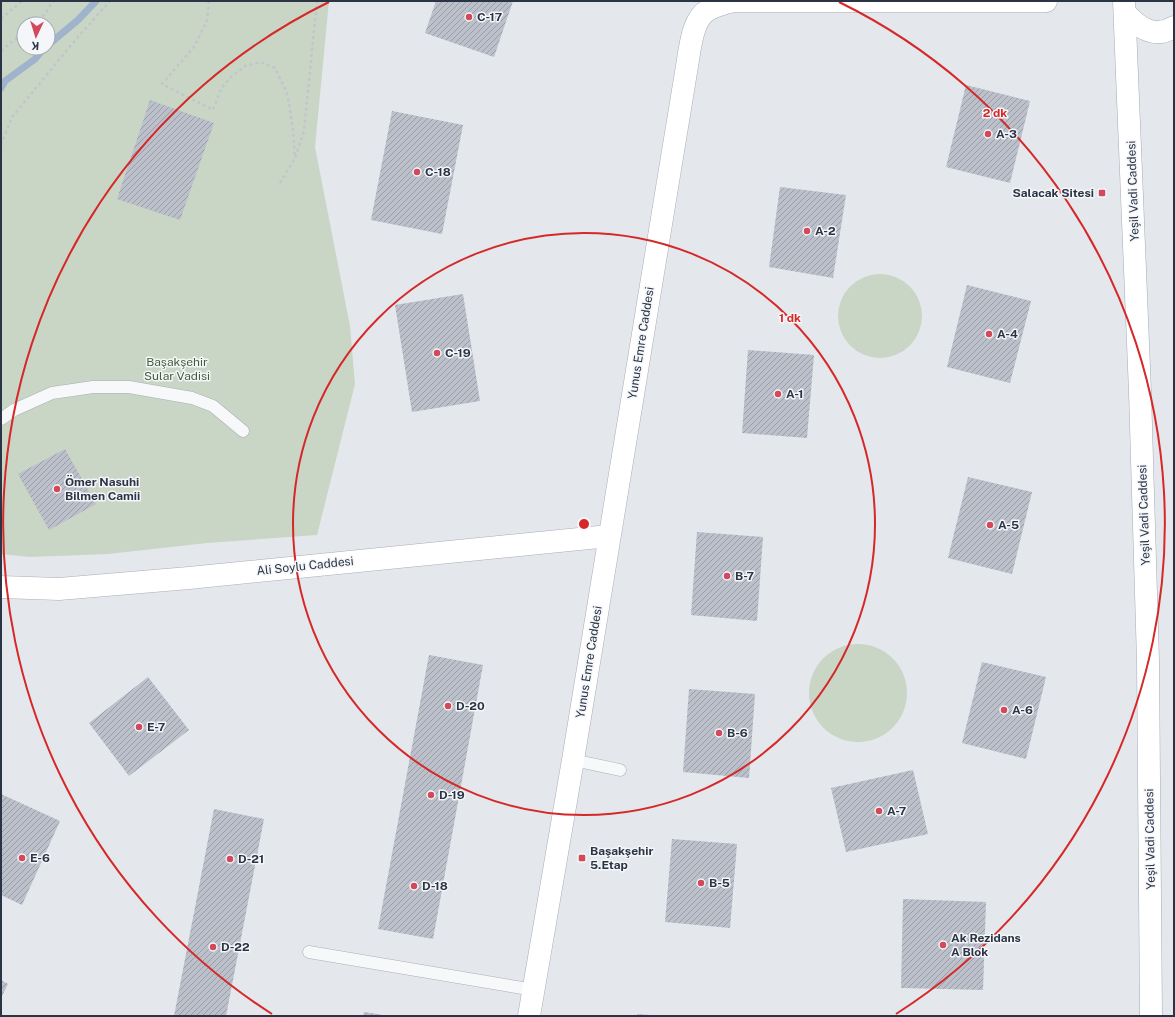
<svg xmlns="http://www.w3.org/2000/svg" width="1175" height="1017" font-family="'Public Sans',sans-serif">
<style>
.park{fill:#c9d6c5;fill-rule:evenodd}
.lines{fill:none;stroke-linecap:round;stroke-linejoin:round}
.stream{stroke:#9fb4cc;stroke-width:7}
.building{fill:url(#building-hatch)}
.lane-casing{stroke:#a9aeb7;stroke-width:13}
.secondary-casing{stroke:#a9aeb7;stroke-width:23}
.primary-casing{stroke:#a3abb8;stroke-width:23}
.path{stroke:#c2c5cb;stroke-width:2.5;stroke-dasharray:3 3;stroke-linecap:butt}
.lane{stroke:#f7f8fa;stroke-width:12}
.secondary{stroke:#fff;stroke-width:22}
.primary{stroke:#fff;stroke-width:22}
.ring{fill:none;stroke:#d62828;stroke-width:2}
.poi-dot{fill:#d1495b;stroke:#f4f6f9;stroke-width:1.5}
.labels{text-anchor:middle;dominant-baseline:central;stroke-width:3;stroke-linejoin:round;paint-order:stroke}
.poi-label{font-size:12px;font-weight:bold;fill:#2b3445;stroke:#f4f6f9;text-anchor:start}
.street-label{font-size:12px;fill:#2b3445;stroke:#f4f6f9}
.park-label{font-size:12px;fill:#3f6138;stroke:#f4f6f9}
.centre{fill:#d62828;stroke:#f4f6f9;stroke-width:2}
.ring-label{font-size:12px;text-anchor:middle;font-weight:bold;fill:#d62828;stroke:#f4f6f9;stroke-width:3;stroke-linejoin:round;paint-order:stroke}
</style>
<defs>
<pattern id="building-hatch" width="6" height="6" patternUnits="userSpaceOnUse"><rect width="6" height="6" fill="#bbc0ca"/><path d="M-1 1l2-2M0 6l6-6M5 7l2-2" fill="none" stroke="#989da6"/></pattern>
</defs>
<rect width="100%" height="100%" fill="#e4e7ec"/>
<path class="park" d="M1,1H329L315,147L350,326L355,384L317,535L207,543L108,554L30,557L1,554ZM24,24H48V48H24Z
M838 316a42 42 0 1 1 84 0a42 42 0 1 1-84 0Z
M809 693a49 49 0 1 1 98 0a49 49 0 1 1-98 0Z"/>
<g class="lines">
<path class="stream" d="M48,45L78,20L96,1
M1,88L5,81L35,59L44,48"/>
</g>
<path class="building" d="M436,1H513L494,57L425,33Z
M966,85L1030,101L1010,183L946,167Z
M150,100L214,123L180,220L117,199Z
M392,111L463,125L442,234L371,220Z
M780,187L846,195L833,278L769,267Z
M967,285L1031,301L1010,383L947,367Z
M463,294L480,401L412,412L395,305Z
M748,350L814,355L807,438L742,433Z
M65,449L96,504L49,530L18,474Z
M968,477L1032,492L1012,574L948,558Z
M697,532L763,537L757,621L691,615Z
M429,655L483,665L433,939L378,929Z
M982,662L1046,677L1026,759L962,743Z
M148,677L189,730L129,776L89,723Z
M689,689L755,694L749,778L683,772Z
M913,770L928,834L846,852L831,788Z
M1,794L60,821L22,905L1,895Z
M214,809L264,819L226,1016H174Z
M672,839L737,844L730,928L665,922Z
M903,899L986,902L983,990L901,988Z
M1,980L8,984L1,998Z
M364,1012L383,1015V1016H363Z
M637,1014L651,1015V1016H637Z"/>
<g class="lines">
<defs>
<path id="lane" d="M1,419L14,410L52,393L93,387H129L192,398L213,406L243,431
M573,760L620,770
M309,952L534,990"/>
<path id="secondary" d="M1,587L59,589L189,578L609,536
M529,1016L573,760L687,66C690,49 692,19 708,10C716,5 725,3 734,1H1046"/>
<path id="primary" d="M1124,1L1140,392L1148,661L1151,1016
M1126,14C1139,28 1155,39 1174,27"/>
</defs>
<use href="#lane" class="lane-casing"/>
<use href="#secondary" class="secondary-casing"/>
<use href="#primary" class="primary-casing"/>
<path class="path" d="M209,1L207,21L194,47L162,84L213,110L221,89L230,78L245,66L261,62L275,68L287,93L293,128L295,158
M1,19L22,1
M33,24L45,14L53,1
M1,51L24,32
M1,145L12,117L77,38L110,1
M280,183L295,158L304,131L317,1"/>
<use href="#lane" class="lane"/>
<use href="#secondary" class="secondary"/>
<use href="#primary" class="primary"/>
</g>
<g class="ring">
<circle cx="584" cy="524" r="291"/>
<path d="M272 1014A581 581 0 0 1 329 2M839 2A581 581 0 0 1 896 1014"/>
</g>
<g class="poi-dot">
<circle cx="469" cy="17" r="4"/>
<circle cx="988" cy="134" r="4"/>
<circle cx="417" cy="172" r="4"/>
<rect x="1098" y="189" width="8" height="8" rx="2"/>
<circle cx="807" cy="231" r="4"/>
<circle cx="989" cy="334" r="4"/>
<circle cx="437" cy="353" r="4"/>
<circle cx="778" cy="394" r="4"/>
<circle cx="57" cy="489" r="4"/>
<circle cx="990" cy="525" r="4"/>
<circle cx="727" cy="576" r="4"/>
<circle cx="448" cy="706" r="4"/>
<circle cx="1004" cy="710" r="4"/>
<circle cx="139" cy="727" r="4"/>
<circle cx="719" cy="733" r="4"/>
<circle cx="431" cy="795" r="4"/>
<circle cx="879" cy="811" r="4"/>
<circle cx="22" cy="858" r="4"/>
<rect x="578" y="854" width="8" height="8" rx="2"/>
<circle cx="230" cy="859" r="4"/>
<circle cx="701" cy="883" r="4"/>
<circle cx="414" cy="886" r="4"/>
<circle cx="943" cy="945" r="4"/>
<circle cx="213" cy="947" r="4"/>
</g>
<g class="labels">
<g class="poi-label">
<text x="477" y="17">C-17</text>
<text x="996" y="134">A-3</text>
<text x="425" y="172">C-18</text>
<text x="1094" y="193" text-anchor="end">Salacak Sitesi</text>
<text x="815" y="231">A-2</text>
<text x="997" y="334">A-4</text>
<text x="445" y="353">C-19</text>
<text x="786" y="394">A-1</text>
<text x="65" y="482">Ömer Nasuhi<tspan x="65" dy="14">Bilmen Camii</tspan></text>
<text x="998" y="525">A-5</text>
<text x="735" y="576">B-7</text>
<text x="456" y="706">D-20</text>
<text x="1012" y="710">A-6</text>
<text x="147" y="727">E-7</text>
<text x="727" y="733">B-6</text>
<text x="439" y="795">D-19</text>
<text x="887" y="811">A-7</text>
<text x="590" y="851">Başakşehir<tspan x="590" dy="14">5.Etap</tspan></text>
<text x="30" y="858">E-6</text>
<text x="238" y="859">D-21</text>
<text x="709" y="883">B-5</text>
<text x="422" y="886">D-18</text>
<text x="951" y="938">Ak Rezidans<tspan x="951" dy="14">A Blok</tspan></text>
<text x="221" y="947">D-22</text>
</g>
<g class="street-label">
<text transform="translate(1133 191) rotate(-92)">Yeşil Vadi Caddesi</text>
<text transform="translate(641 343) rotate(-81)">Yunus Emre Caddesi</text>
<text transform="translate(1144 515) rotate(-92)">Yeşil Vadi Caddesi</text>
<text transform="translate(305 566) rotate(-6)">Ali Soylu Caddesi</text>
<text transform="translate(589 662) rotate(-81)">Yunus Emre Caddesi</text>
<text transform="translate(1150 839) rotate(-91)">Yeşil Vadi Caddesi</text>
</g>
<g class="park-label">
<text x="177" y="362">Başakşehir<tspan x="177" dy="14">Sular Vadisi</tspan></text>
</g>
</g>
<circle cx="584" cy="524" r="6" class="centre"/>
<g class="ring-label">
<text x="995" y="117">2 dk</text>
<text x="790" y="322">1 dk</text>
</g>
<rect width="1175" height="1017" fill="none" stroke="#2b3445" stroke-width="4"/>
<g transform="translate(36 36) rotate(184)"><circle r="19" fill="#f4f6f9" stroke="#a4a8b1"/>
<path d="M0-3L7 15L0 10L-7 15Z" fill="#d1495b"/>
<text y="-6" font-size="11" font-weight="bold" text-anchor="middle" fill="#2b3445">K</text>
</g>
</svg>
